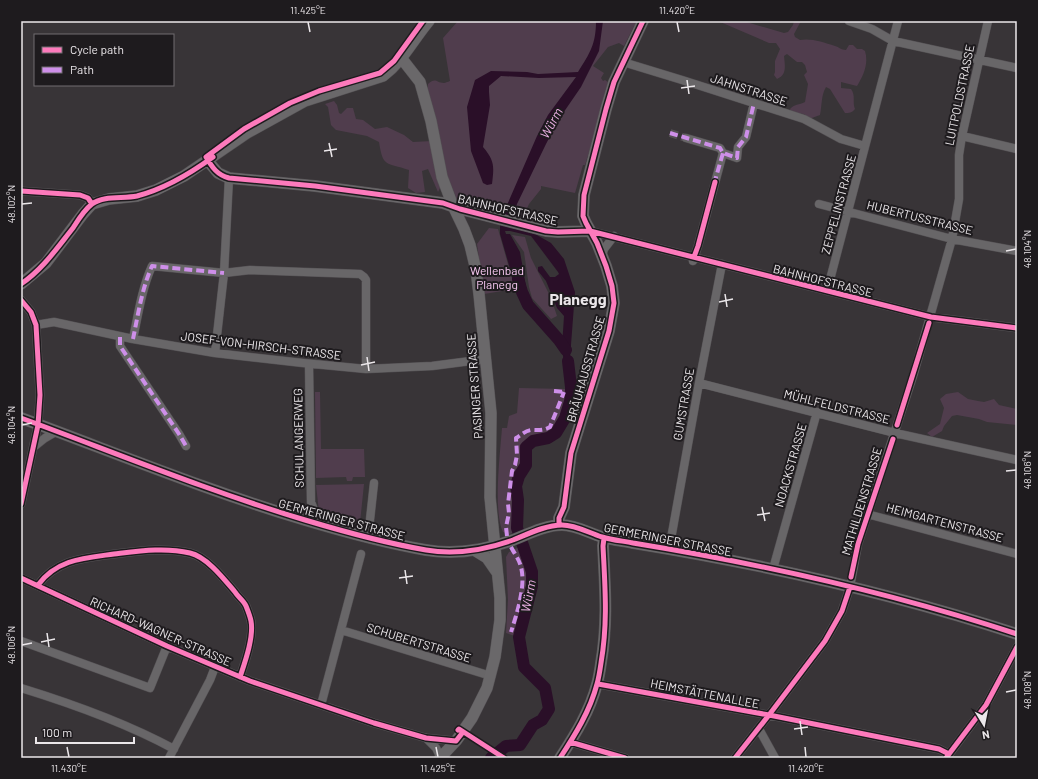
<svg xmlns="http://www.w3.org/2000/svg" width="1038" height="779" font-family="Barlow,sans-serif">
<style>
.green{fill:#503d4d}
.water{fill:#2a0f28}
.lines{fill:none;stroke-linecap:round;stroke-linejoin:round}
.river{stroke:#2a0f28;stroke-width:12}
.street-tunnel{stroke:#534f52;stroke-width:8;stroke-dasharray:8 4;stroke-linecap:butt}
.street-casing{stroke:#545154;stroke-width:9}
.secondary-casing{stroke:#545154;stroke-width:12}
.street{stroke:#686668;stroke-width:8}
.secondary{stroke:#6a686a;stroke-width:11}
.quiet{stroke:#ce8fe9;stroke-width:4;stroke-dasharray:8 4;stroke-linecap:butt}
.cycleway-casing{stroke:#1e1b1e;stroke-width:8}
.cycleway{stroke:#fd7abc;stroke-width:5}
.ticks{fill:none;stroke:#ebe7ea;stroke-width:1.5}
.labels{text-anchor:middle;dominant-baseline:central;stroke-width:4;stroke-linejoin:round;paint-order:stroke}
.street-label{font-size:12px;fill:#ebe7ea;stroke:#1e1b1e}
.park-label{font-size:12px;fill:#f9caf3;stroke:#1e1b1e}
.water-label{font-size:13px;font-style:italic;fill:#e9afe2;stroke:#1e1b1e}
.district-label{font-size:16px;font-weight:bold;fill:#ebe7ea;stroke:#1e1b1e}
.neatline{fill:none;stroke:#ebe7ea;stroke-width:1.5}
.ticks-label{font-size:10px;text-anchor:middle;fill:#ebe7ea}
</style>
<rect width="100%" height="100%" fill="#383437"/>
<path class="green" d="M458,21H639L634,26L624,46L619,43L608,47L593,66L604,73L601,78L603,81L605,80L608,82L607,95L585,165H583L575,193L541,186V189L529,204L523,217C500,218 478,207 457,200L447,176L426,89L428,88V84C436,77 436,83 444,83C445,83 450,81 450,81L443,38Z
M718,21H743L784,33L788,32L793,25L794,21H801L794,34L795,37L800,40C811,38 823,42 835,46C839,47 841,50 846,50L849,45H853L857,49H862L865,51C869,64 863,76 857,86L841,82V88L851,89C856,96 852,102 855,109C852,113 849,113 845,113L830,89L826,87C821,95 822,106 820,115L809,119L804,114L791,113L790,109C794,104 799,105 805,102L808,84L804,75L807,72L805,65L802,62H797L787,54L784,56C785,66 787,75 777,79L774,75L775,72V61L780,49L776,43H769Z
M334,101L337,105L339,113L341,114L347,108H353L356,119L363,120L375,129L387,127L404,135L413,142L432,141L442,184L438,192L428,169L422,171L425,192L416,193L408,188L409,170C386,162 383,168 379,142L367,136L336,130L331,125L328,107L325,104Z
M489,228L498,229L515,289L484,294L477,244Z
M512,235L525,237L531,258L551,298L557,316L551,319L532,298L529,287L524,252Z
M519,388L566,389L562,415L556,427L549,434L531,438L523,445L522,464L515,474L513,487L515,500L514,515L515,532L509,534L503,532C493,511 500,454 502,428H507L509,416L517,413Z
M315,392H320L321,449H364L365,477H353L352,481H347L346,477L316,478Z
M958,392L968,399L978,401L984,402L994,399L999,405L1017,409V425L987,422L979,419L957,415L952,416L944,426L942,431L932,437L927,433L940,424L944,408L940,399L946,394Z
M364,484L360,523L319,512L316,485Z
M519,547L529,574L528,587L515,636L506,633L508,600L506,557L509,552Z"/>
<path class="water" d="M596,21H603L599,51L581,87L559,119L546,144L517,204L511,227L535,234L551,243L564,259L575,292L570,358L571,372L570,377L565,373L562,347L564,316L557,308L546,281L538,271V267L542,266L550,277H555L559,274L558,272L531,236L510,231H505L506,234H510L520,252L527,292L521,294L517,293L500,234V226L504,212L537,136L548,115L576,77L539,78L501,76L489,86V92L490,105L483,147C495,161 494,167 492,184L487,185L483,183L471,151L467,107L475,80L491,71L527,72L538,74L578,72C590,53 596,44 596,21Z"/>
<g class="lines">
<path class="river" d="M518,279L522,292L528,305L559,340L566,350
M491,758L506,746L520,745L533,725L542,720L549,709L545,688L524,667L519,637L532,586V572L517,528L518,500L516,486L519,476L526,465V447L533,441L548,438L556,433L565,418L571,398V387L568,361"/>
<path class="street-tunnel" d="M670,133L686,138"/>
<defs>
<path id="street" d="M849,21L872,29L893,41L1017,68
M623,62L682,80L804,119L841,139L865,146
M962,136L1017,149
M686,138L720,148L723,153L737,158L738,147L746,137L754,103
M21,191L80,195L88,198L92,204
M819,204L952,239L1017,251
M590,231L931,317L1017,328
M602,256L604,249L614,236
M693,261L698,246L723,153
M827,291L898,21
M21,300L31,312L36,325L40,395L38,425L21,504
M36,325L54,322L133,339L215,353L303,363L366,369L432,366L486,359
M120,337V346L179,434L186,446
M133,339C138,315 142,288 152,266L224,273L250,270L360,274L364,277L366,280V369
M215,353L224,273L229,178
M309,364L311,502L314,510
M699,383L895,433L1017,460
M35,446L45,438L57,431
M867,514L1017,554
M368,538L374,483
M669,550L699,383L722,264
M773,569L817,412
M21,578L167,646L250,681L374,723L426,738L456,741
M38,585C57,559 85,558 114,554C139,551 165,547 190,553C207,557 224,579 235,592C238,597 244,601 246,606C248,611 250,616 251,621C254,637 245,662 240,677
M341,630L491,676
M21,641L150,688L167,646
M598,684L769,715L939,749L949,754
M21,688C73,704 126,723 174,749
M321,705L361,554
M759,729L775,758
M426,738L436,748L441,758
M570,742L625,758
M947,757L986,705L1017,647
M169,758L210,680L215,667
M735,758L769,715L825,641L842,611L850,587L858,544L914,373L952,239L959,199V155L962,136L988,21"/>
<path id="secondary" d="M402,59L420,82L431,121L442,177L453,206L464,229L470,245L476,270L479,294L491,413L490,497L500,598V620L495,657L487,688L472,718L456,741L440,758
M208,161L218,173L229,178L315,186L443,203L460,209L546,231L558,232L590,231
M21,284L46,263L83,214L92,204L109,199L137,196L156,190L184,176L247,133L305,101L383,76C403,61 413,40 429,21
M21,418C116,453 208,491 305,520C345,532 385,543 426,550C456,555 485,550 513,540C528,534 546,525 562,525C576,525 589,533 602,537C612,540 623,541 633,543C762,564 892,593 1017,634
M559,525V518L564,507L571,453L609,331L614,303L612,286L606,266L597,243L586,223L583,216L584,195L606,109L614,82L643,21
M474,550L487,558L496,571
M560,758C575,735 590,711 597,684C599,677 600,670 601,663C608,622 605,587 603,546L604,538"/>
</defs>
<use href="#street" class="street-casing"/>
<use href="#secondary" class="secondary-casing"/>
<use href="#street" class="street"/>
<use href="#secondary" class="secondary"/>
<path class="quiet" d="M670,133L720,148L723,153L737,158L738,147L746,137L754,103
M714,184L723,153
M120,337V346L179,434L186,446
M133,339C138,315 142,288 152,266L224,273
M554,391L565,392
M507,536L506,527L509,513L508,504L512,471L515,465L517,455L516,438C521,435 525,431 531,430C538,430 543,431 550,427L564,392
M511,547C514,553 519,559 521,567C526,586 517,613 511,632"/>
<defs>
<path id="cycleway" d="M423,21L394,61L380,73L319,91L290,103L244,129L206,157C212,167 217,175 229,178L315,186L443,203L460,209L546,231L558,232L590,231L931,317L1017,328
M21,191L80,195L88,198L92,204
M694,257L698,246L715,182
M21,284C43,269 57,248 73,228C78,220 84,210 92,204C104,195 123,199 137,196C164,189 191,173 213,157
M21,300L31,312L36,325L40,395L38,425L21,504
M21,418C116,453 208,491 305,520C345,532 385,543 426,550C456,555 485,550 513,540C528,534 546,525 562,525C576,525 589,533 602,537C612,540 623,541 633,543C762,564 892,593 1017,634
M897,425L929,323
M559,525V518L564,507L571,453L609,331L614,303L612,286L606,266L597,243L586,223L583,216L584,195L606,109L614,82L643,21
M851,577L858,544L893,439
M21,578L167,646L250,681L374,723L426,738L456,741L463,732
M38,585C57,559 85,558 114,554C139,551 165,547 190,553C207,557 224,579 235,592C238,597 244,601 246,606C248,611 250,616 251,621C254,637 245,662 240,677
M598,684L769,715L939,749L949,754
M458,730L459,729L504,758
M570,742L625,758
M560,758C575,735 590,711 597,684C599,677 600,670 601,663C608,622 605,587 603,546L604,538
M735,758L769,715L825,641L842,611L850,587
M946,758L986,705L1017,647"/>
</defs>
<use href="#cycleway" class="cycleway-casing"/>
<use href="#cycleway" class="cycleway"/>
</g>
<path class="ticks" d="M308,22L310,32M677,22L679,32M687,80L689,94M681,88L695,86M329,143L332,157M324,151L337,149M22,204L32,203M1006,251L1016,249M725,294L727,307M719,302L733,299M367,357L369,371M361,365L375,362M22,425L32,423M1006,471L1016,470M762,507L765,521M757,515L770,513M405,570L407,584M399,578L413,576M47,633L49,647M41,642L55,639M22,645L32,643M1006,692L1016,690M800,721L802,735M794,729L808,727M67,747L69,757M436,747L438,757M805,747L806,757"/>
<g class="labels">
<g class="street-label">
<text transform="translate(749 89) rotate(18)">JAHNSTRASSE</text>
<text transform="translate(959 95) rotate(-78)">LUITPOLDSTRASSE</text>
<text transform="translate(838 204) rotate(-75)">ZEPPELINSTRASSE</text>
<text transform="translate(508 209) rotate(13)">BAHNHOFSTRASSE</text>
<text transform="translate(920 217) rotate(14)">HUBERTUSSTRASSE</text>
<text transform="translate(823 280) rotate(14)">BAHNHOFSTRASSE</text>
<text transform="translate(261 345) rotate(7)">JOSEF-VON-HIRSCH-STRASSE</text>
<text transform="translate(585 369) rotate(-74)">BRÄUHAUSSTRASSE</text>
<text transform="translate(474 386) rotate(-94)">PASINGER STRASSE</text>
<text transform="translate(683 404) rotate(-80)">GUMSTRASSE</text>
<text transform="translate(837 406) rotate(14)">MÜHLFELDSTRASSE</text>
<text transform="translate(298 438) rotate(-91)">SCHULANGERWEG</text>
<text transform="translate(790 465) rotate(-74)">NOACKSTRASSE</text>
<text transform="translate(861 501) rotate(-73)">MATHILDENSTRASSE</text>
<text transform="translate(342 519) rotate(15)">GERMERINGER STRASSE</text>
<text transform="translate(945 522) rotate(15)">HEIMGARTENSTRASSE</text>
<text transform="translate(668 539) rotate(11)">GERMERINGER STRASSE</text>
<text transform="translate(161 631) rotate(24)">RICHARD-WAGNER-STRASSE</text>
<text transform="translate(419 642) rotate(17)">SCHUBERTSTRASSE</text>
<text transform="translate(705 693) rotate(11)">HEIMSTÄTTENALLEE</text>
</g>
<g class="park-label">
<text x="497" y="270">Wellenbad<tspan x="497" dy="14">Planegg</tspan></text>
</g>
<g class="water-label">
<text transform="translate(551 123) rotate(-61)">Würm</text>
<text transform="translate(528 596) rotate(-79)">Würm</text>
</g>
<g class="district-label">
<text x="578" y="298">Planegg</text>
</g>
</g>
<rect width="1038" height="779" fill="none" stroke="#1e1b1e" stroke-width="44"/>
<rect x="34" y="34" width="140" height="52" fill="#1e1b1e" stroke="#706d70"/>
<rect x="42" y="47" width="20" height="6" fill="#fd7abc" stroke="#706d70"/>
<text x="70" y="54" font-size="12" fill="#ebe7ea">Cycle path</text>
<rect x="42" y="67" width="20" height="6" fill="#ce8fe9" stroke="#706d70"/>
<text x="70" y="74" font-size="12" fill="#ebe7ea">Path</text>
<g transform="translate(984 725) rotate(170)" stroke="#1e1b1e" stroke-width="3" paint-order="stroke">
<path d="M0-3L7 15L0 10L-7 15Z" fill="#ebe7ea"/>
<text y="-6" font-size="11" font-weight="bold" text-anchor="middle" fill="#ebe7ea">N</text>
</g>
<path d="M36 737v6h98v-6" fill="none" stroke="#ebe7ea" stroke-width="2"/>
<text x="42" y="737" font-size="12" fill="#ebe7ea" stroke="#1e1b1e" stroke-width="3" paint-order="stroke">100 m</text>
<rect x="22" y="22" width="994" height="735" class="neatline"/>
<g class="ticks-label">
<text x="308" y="14">11.425°E</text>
<text x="677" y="14">11.420°E</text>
<text transform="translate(11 204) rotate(-90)" y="4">48.102°N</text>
<text transform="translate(1027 249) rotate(-90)" y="4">48.104°N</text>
<text transform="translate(11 425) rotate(-90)" y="4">48.104°N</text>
<text transform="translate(1027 470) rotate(-90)" y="4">48.106°N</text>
<text transform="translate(11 645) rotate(-90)" y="4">48.106°N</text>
<text transform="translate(1027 690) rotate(-90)" y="4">48.108°N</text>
<text x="69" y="772">11.430°E</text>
<text x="438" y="772">11.425°E</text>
<text x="806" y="772">11.420°E</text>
</g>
</svg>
